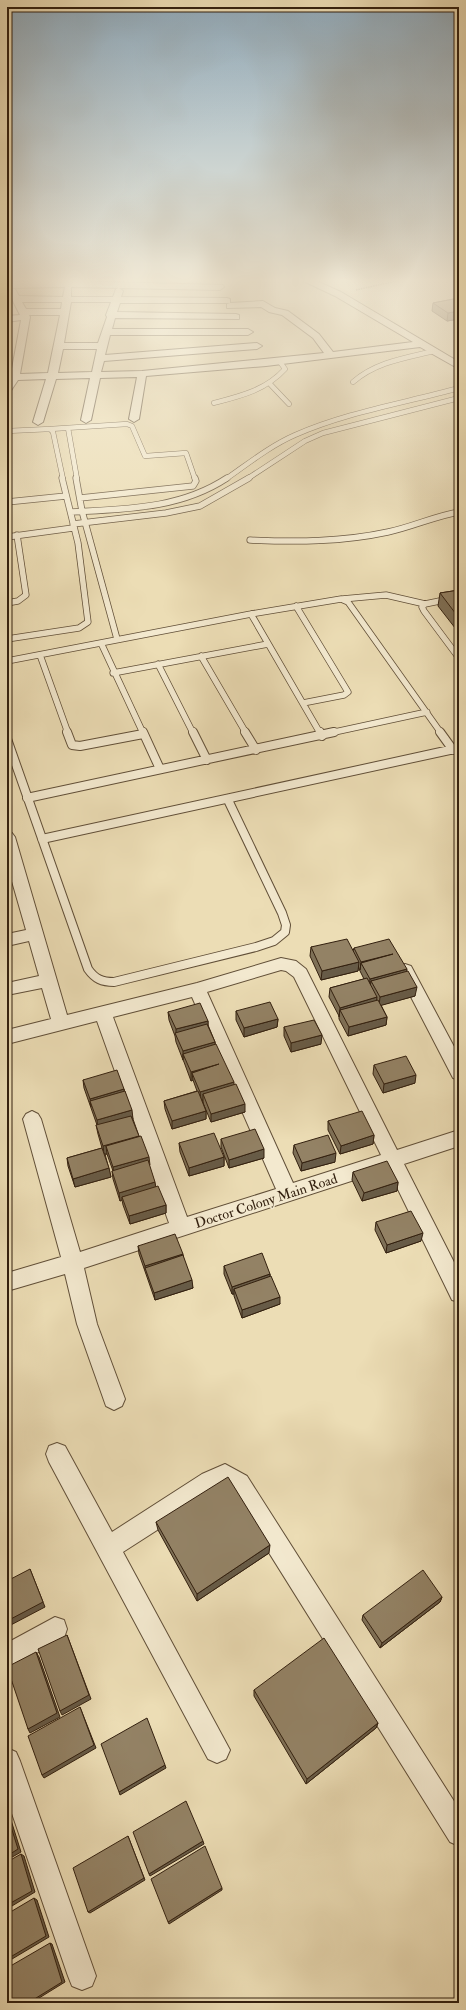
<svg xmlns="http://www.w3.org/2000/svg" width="466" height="2010" font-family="'IM FELL Double Pica',serif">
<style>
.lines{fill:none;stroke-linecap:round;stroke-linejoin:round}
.service-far2-casing{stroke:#614f38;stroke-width:5.5}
.service-far1-casing{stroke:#614f38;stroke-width:7}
.service-casing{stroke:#614f38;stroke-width:10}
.minor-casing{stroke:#614f38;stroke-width:2}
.path{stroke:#33200f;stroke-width:1.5;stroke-dasharray:1.5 1;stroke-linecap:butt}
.service-far2{stroke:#f3e9cf;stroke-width:4.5}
.service-far1{stroke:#f3e9cf;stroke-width:5.5}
.service{stroke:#f3e9cf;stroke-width:8}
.minor{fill:#f3e9cf;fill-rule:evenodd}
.wall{fill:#7e7057;stroke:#33200f}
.shaded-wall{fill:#675b47;stroke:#33200f}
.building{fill:#938265;stroke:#33200f}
.labels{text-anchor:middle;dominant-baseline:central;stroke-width:3;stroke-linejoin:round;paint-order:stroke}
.street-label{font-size:14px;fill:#33200f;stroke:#f3e9cf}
</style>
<rect width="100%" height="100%" fill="#ecddb5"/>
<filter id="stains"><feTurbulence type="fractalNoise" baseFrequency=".005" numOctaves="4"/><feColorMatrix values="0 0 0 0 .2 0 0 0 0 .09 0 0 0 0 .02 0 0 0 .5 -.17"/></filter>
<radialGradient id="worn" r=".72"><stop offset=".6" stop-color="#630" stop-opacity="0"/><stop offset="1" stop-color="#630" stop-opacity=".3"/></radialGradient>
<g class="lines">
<defs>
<path id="service-far2" d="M353,382C376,362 405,358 434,351
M270,384L289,404
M214,403C241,396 266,390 285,369L280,362
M68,428L77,479
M50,429L127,424L132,426L145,456L186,453L195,479
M7,431L50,429L53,432L63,479
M226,479C249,463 270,446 295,435C347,412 405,403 459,388
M247,479L305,441L323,433L459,398"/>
<path id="service-far1" d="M76,478L82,511L117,639
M80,498L193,486L196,481L195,478
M7,502L66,496
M71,512C126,509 180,509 227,478
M73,524L166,513L200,506L249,478
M7,537L73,528
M250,540C296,542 342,542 388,532C412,527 435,516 459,512
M342,599L386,595L425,604L459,597
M7,603L18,601L26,595L17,535
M425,604L422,607L424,611L459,658
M296,606L348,692L344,695L303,703
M251,614L320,733
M7,639L79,628L88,622L78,543L62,478
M101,643L143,733
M40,655L68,733
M201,656L246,733
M7,661L251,614L341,599L348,602L441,733
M158,664L193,733
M113,673L268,644
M330,733L427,712"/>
<path id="service" d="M67,732L72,745L80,746L143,734
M143,732L160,769
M193,732L207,760
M245,732L256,750
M320,732L322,736
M440,732L453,750
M7,739L88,969C95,979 102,982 114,982L256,947L274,941L285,932L286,925L282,913L228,800
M27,798L334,732
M42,839L459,748"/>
<path id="minor" d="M299,279H312L341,292L459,362V369L420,347L266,366L146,376L139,419L134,422L129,419L137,377L100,378L91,420L86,423L81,420L90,378L56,379L43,422L38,425L33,422L46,379L18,380L10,392L7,393L8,380H7V374H11L21,320L7,322V316L20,315L8,291L9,289H15L19,296L63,297L65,287L7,288V282L68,281L223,285L224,287L220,290L71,287V297H113L116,289L119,288L123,291L121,297L227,298L230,299V303H120L117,312L236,314L239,315V319L115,318L112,329H248L253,332L248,335H110L105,355L257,343L262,346L257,349L104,361L101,372L142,371L324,353L313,338L282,315L269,312L261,307L227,308V304L230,303L263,301L275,308L288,311L319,334L333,352L413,342L335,296ZM22,302H62L61,309H26ZM71,302H111L106,315L107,317L98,343H64ZM29,315H60L48,373L20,374L30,317ZM63,349H97L92,372L58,373Z
M7,832L12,833L15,837L67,1015L197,983L281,958L296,961L306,969L397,1150L459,1130V1146L404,1164L459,1272V1302L452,1300L388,1169L84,1268L97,1324L125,1399L122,1406L114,1410L106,1406L77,1324L65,1274L7,1291V1273L61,1257L23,1119L26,1114L32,1111L38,1114L41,1119L80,1252L169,1223L97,1021L7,1044V1030L51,1019L42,988L7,995V983L39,976L29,941L7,946V934L26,930L7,864ZM281,970L286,971L294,977L381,1155L293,1183L207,992ZM192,997L276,1189L187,1217L113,1017Z
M405,964L411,966L459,1056V1080L453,1078L397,970L399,966Z
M57,1443L65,1446L112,1532L202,1474L225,1464L247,1476L459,1809V1846L450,1842L231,1492L224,1487L123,1552L230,1750L226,1759L217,1763L208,1759L49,1462L46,1454L49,1446Z
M55,1617L64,1620L67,1629L64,1638L7,1669V1643Z
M7,1748L16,1752L20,1761L96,1976L92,1986L82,1990L72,1986L68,1976L7,1799Z"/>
</defs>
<use href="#service-far2" class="service-far2-casing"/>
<use href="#service-far1" class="service-far1-casing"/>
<use href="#service" class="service-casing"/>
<use href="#minor" class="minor-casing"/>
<path class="path" d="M356,290L405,279"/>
<use href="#service-far2" class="service-far2"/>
<use href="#service-far1" class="service-far1"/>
<use href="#service" class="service"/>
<use href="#minor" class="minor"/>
</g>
<path class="wall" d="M459,298V319L447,321L432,311L433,303Z
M459,590V633L438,606L440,593Z
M311,947L353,951L354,948L407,971L415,996L381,1005L387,1017L386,1025L348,1036L339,1019V1016L329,997L330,988L364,979L358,967V971L321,980L310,956Z
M236,1011L278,1019L277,1027L244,1037L236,1020Z
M168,1012L208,1021V1025L215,1042V1045L234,1085L245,1112L211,1122L203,1103V1100H202L206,1111V1119L172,1129L165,1109L164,1101L197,1091L193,1080L191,1081L184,1062L183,1060L176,1042L175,1036L169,1020Z
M284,1027L321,1044L291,1052L284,1036Z
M374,1065L415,1083L383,1093L373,1074Z
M83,1080L124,1089L133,1119L149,1165L156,1187L166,1205V1213L130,1224L123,1205L122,1200L120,1201L113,1179L112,1171H113L107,1154H105L111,1177L75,1187L68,1166L67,1158L102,1148L98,1134L96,1125H97L84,1088Z
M328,1121L374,1135L373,1144L340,1154L328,1130Z
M221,1139L264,1158L229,1168L221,1147Z
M179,1143L224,1157V1166L189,1176L180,1152Z
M294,1145L335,1162L301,1171L293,1153Z
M353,1172L398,1182L397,1191L362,1201L352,1180Z
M376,1222L421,1241L386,1253L375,1230Z
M138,1246L183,1257L193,1288L155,1300L139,1254Z
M224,1266L270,1274V1277L280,1304L242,1318L234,1296V1294H232L224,1274Z
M156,1522L269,1553L197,1601L158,1530Z
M442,1597L440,1602L380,1648L362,1620L363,1615Z
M254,1690L378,1723L376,1728L306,1784L254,1696Z"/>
<path class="shaded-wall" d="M459,311V319L447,321L448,313Z
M393,954L361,963L360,970L361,962Z
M359,962L358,971L321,980L322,971Z
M407,969L406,978L371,981L370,988H369L370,979Z
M417,987L415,996L379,1006L380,997Z
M377,997L376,1006L340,1010L339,1017L340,1008Z
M387,1017L386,1025L348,1036L349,1027Z
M278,1019L277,1027L244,1037V1028Z
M208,1021V1029L176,1035V1029Z
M322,1035L321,1044L291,1052V1043Z
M215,1042L216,1051L183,1054V1060V1051Z
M219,1064L192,1073L193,1080L191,1081V1072Z
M416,1075L415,1083L383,1093L384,1084Z
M234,1082V1091L203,1094V1100H201L200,1092Z
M124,1089L125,1098L90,1101L91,1107L90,1099Z
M245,1104V1112L211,1122V1114Z
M132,1110L133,1119L98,1129L97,1120Z
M206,1111V1119L172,1129V1121Z
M374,1135L373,1144L340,1154L341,1146Z
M139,1136L140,1144L106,1146L107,1154H104L103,1146Z
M264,1149V1158L229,1168V1160Z
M336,1153L335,1162L301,1171L302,1163Z
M149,1157L150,1165L114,1175L113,1167Z
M224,1157V1166L189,1176V1168Z
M109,1168L111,1177L75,1187L73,1179Z
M155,1182L156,1190L122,1197V1200L120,1201L119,1193Z
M398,1182L397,1191L362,1201L364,1193Z
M166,1205V1213L130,1224L129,1216Z
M423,1233L421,1241L386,1253L387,1245Z
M183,1254L184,1262L145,1269V1266Z
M270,1274V1282L234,1289V1294H232V1287Z
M192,1280L193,1288L155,1300L154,1293Z
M280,1297V1304L242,1318V1310Z
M270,1545L269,1553L197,1601V1594Z
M30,1569L45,1607L7,1627V1621Z
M442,1597L440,1602L380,1648L382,1643Z
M67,1635L91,1699L62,1715L60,1711Z
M36,1652L39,1657L60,1717L30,1733L28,1729Z
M80,1707L96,1748L44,1778L42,1775Z
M378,1723L376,1728L306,1784L307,1779Z
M165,1765L166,1768L120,1795L119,1792Z
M7,1814L10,1817L21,1852L7,1860Z
M128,1836L145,1880L90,1913L88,1912Z
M203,1841L204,1844L150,1876L149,1874Z
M21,1854L24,1856L35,1892L7,1909V1905Z
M222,1888V1890L169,1924L168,1922Z
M34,1898L37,1900L49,1937L7,1962V1959Z
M50,1943L52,1944L65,1982L31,2003H28Z"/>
<path class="building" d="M459,298V311L448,313L433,303Z
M459,590V618L440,593Z
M347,939L359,962L322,971L311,947Z
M389,939L407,969L370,979L361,963L393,954L361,962L354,948Z
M408,971L417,987L380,997L371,981Z
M367,978L377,997L340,1008L330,988Z
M378,1000L387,1017L349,1027L340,1010Z
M270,1002L278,1019L244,1028L236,1011Z
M200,1003L208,1021L176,1029L168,1012Z
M314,1020L322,1035L291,1043L284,1027Z
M207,1024L215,1042L183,1051L175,1033Z
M216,1044L234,1082L200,1092L192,1073L219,1064L191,1072L183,1054Z
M406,1056L416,1075L384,1084L374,1065Z
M117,1070L124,1089L90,1099L83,1080Z
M236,1084L245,1104L211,1114L203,1094Z
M125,1091L132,1110L97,1120L90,1101Z
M198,1091L206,1111L172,1121L164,1101Z
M362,1111L374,1135L341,1146L328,1121Z
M131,1116L139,1136L103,1146L96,1125Z
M255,1129L264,1149L229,1160L221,1139Z
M214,1133L224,1157L189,1168L179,1143Z
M328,1135L336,1153L302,1163L294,1145Z
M141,1136L149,1157L113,1167L106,1146Z
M102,1148L109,1168L73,1179L67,1158Z
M148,1160L155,1182L119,1193L112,1171Z
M387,1161L398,1182L364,1193L353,1172Z
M158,1186L166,1205L129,1216L122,1197Z
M411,1211L423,1233L387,1245L376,1222Z
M175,1234L183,1254L145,1266L138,1246Z
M262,1253L270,1274L232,1287L224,1266Z
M183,1255L192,1280L154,1293L145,1268Z
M271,1276L280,1297L242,1310L234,1289Z
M228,1477L270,1545L197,1594L156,1522Z
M30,1569L43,1602L7,1621V1581Z
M423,1570L442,1597L382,1643L363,1615Z
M67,1635L89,1695L60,1711L38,1649Z
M324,1638L378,1723L307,1779L254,1690Z
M36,1652L57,1713L28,1729L7,1667Z
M80,1707L94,1745L42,1775L28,1736Z
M147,1718L165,1765L119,1792L101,1744Z
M186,1801L203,1841L149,1874L133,1832Z
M7,1814L18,1849L7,1856Z
M128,1836L144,1878L88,1912L73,1868Z
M205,1846L222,1888L168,1922L151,1879Z
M21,1854L32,1891L7,1905V1862Z
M34,1898L46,1936L7,1959V1914Z
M50,1943L62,1982L28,2003H7V1968Z"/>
<linearGradient id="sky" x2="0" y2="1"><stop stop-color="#90abbd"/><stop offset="0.5" stop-color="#f6f0de"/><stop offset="1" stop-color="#f6f0de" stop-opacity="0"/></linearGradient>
<rect width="466" height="561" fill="url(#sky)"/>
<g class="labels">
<g class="street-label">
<text transform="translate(266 1201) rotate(-18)">Doctor Colony Main Road</text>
</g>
</g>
<rect width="466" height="2010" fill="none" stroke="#ecddb5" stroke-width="24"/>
<rect x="8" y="8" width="450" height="1994" fill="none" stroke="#33200f" stroke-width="2"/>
<rect x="12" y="12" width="442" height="1986" fill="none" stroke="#33200f"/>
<rect width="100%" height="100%" filter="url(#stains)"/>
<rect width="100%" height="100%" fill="url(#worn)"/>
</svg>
